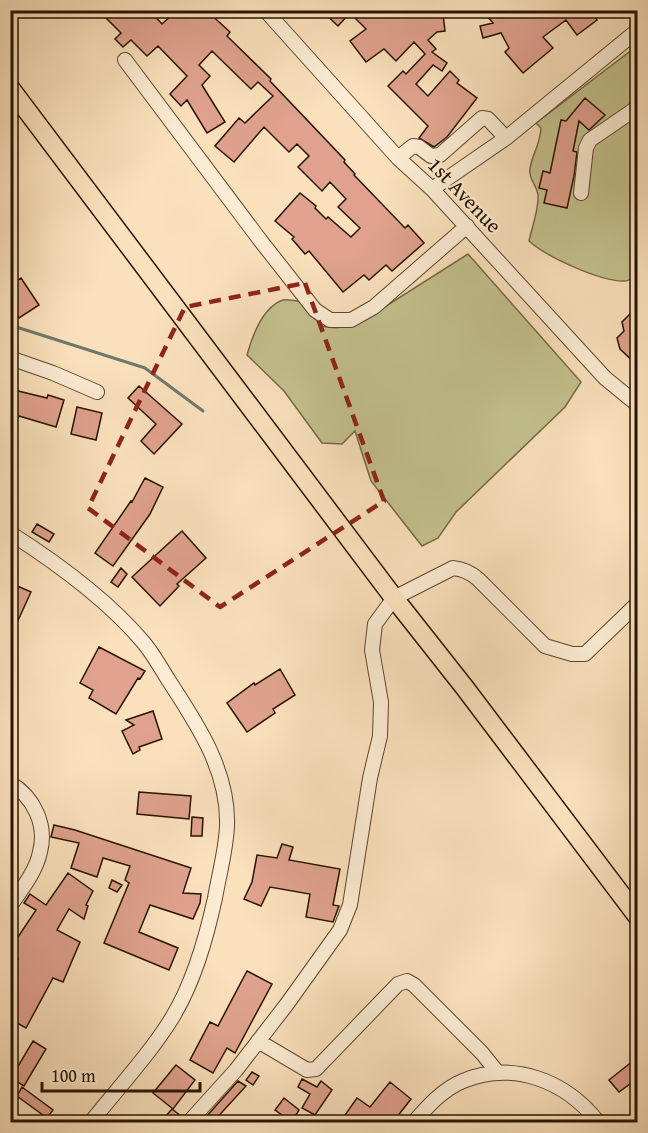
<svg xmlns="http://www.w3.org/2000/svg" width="648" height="1133" font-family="'Gentium Book Plus',serif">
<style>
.green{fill:#c3c18d;stroke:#756a46;stroke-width:1.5}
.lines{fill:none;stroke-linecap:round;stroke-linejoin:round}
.stream{stroke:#6f786d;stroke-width:3}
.building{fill:#e0a28e;stroke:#271300;stroke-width:1.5}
.minor-casing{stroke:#5c462f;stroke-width:16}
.major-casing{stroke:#271300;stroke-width:21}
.minor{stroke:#fcecd3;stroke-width:14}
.major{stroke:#fae1bc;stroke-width:18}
.marked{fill:none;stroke:#8f2418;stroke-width:4.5;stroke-dasharray:12 8;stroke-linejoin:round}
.labels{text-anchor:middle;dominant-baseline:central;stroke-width:4.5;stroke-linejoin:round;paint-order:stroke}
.street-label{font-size:21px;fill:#271300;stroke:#fcecd3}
</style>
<rect width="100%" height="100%" fill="#fae1bc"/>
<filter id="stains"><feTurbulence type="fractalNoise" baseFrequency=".00333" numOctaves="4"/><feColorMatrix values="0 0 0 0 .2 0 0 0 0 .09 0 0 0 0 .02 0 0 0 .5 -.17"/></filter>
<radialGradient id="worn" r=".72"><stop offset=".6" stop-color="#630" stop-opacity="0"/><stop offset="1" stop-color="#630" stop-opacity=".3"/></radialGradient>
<path class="green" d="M637,46V275C633,278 629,281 625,281C601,282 547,257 529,241C532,227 539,209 538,195C537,185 528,179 530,169C532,154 540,146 541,128L536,123Z
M468,254L581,382L565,407L456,512L438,538L422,546L371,481L355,431L342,444L322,443L284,391L247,355C252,337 262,307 283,300C288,299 296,301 302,302L321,326C336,329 347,328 361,322Z"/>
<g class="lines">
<path class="stream" d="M10,325L145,368L203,411"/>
</g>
<path class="building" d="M98,10H149L162,24L175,12L179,16L184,10H206L230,32L227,36L271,79L270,81L345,160L344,162L355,174L354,175L405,228L408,225L424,243L392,271L386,265L369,280L364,275L343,292L309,251L305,254L292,239L294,237L275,221L300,193L316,206L315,208L326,219L328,217L351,237L360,228L338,207L346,199L330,182L322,191L298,167L309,156L297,144L289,152L264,127L234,162L215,146L239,118L245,123L273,96L258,82L251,89L212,51L199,65L210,76L202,85L225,122L207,133L187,100L181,106L170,94L187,76L158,46L147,56L131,40L123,47L115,39L121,33Z
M321,10H420L425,16L443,14L445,31L437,32L428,40L436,49L432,52L447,63L442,71L433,65L416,84L428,96L450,71L459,80L457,83L477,98L447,137L434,147L419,138L428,126L388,86L403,71L406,74L425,54L414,42L396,61L384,49L366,62L350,41L366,29L350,13L338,26Z
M482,10H591L597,20L577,35L566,20L543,37L553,48L523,73L505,52L509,48L501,33L483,38L480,26L493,23Z
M585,98L605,115L589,130L579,121L573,151L577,152L574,176L567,208L544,203L547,190L539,188L543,171L550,173L561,120L566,121Z
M21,278L39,305L19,318L10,304V294L17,289L14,283Z
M638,306V366L620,349L617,338L624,331L622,322Z
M139,386L182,424L154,454L141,441L156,424L128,398Z
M10,389L47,398L48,395L64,400L56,427L19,416L18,418L10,416Z
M77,407L102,413L96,440L71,434Z
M145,478L163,487L150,514L113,566L95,553L131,501L132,502Z
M37,524L54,534L49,542L32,532Z
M182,531L206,558L177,584L179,586L160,606L132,577Z
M121,568L127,574L118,587L111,582Z
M15,585L31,592L10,638V596Z
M99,647L145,671L140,679L138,678L116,714L89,698L93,690L80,683Z
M280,669L295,695L273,709L275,713L247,732L227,703L254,683L255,685Z
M153,711L162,739L139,747L140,750L133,754L122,731L134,725L126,720Z
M139,792L191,796L189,819L137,814Z
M192,817L203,818L202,836H191Z
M54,825L75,830L191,868L183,893L201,894L200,903L193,919L150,905L139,932L178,948L169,970L104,943L129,883L125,880L130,866L103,858L97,877L71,868L79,843L51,837Z
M282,844L293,847L289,860L340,869L333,905L339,906L333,922L306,917L310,894L270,887L261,906L244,899L252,882L257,855L277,858Z
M68,873L93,891L86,905L88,906L84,919L69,909L57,930L80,942L63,982L53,978L26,1028L10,1019V972L18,959L10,955V949L36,910L24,903L30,894L46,905Z
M112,880L122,885L117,892L109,888Z
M247,971L272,984L235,1053L227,1048L213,1073L190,1060L210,1022L218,1026Z
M33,1041L46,1049L24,1086L11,1078Z
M638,1057V1078L619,1092L609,1080Z
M176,1065L195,1080L173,1109L153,1093Z
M252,1072L259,1076L253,1085L246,1080Z
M302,1079L317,1087L321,1081L332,1090L315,1115L302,1108L310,1094L298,1087Z
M238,1081L246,1086L213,1122L206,1117Z
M390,1082L411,1099L393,1122H354L345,1115L357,1098L370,1107Z
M22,1087L53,1110L47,1118L17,1096Z
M284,1098L299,1110L292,1122L275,1110Z
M172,1109L181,1116L175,1122H171L165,1117Z"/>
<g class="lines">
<defs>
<path id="minor" d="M265,10L398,158L432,189L605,378L638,405
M125,60L260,240L315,310L330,320H351L374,307L467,226
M398,158L413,146L419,147L431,156L440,155L482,118L488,119L506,138
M432,189L506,138L638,30
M581,193L586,148L590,140L638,107
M10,358L53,373L97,392
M10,533C57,563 108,600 144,643C153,654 161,668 169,681C197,724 229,771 227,826C226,850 219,875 215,898C206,939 194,982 172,1018C149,1055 118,1088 91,1122
M10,783C34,797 47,825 40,852C36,872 21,890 10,906
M258,1041L307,1070L316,1069L398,984L407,981L414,985L482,1053L498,1073
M189,1122L236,1070L287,1004L340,930L350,905L370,778L380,736L381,702L372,650L375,624L394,598L453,568C463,569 470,572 478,579L545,646L572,654H585L638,603
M414,1122C427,1107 443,1089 463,1081C513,1060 566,1081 598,1122"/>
<path id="major" d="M10,88L394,598L465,688L638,917"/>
</defs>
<use href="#minor" class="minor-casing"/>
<use href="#major" class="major-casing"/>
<use href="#minor" class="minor"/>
<use href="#major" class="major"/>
</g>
<path class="marked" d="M305,283L384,501L220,607L88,508L185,307Z"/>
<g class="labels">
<g class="street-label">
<text transform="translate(465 195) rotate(46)">1st Avenue</text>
</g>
</g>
<rect width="648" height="1133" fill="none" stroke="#fae1bc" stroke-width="36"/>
<rect x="12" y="12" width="624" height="1109" fill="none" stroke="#271300" stroke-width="3"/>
<rect x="18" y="18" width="612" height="1097" fill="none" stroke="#271300" stroke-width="1.5"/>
<path d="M42 1082v9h158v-9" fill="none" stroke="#271300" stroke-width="3"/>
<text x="51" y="1082" font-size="18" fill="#271300" stroke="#fcecd3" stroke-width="4.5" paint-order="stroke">100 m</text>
<rect width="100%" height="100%" filter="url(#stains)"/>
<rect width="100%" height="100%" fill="url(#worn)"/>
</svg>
